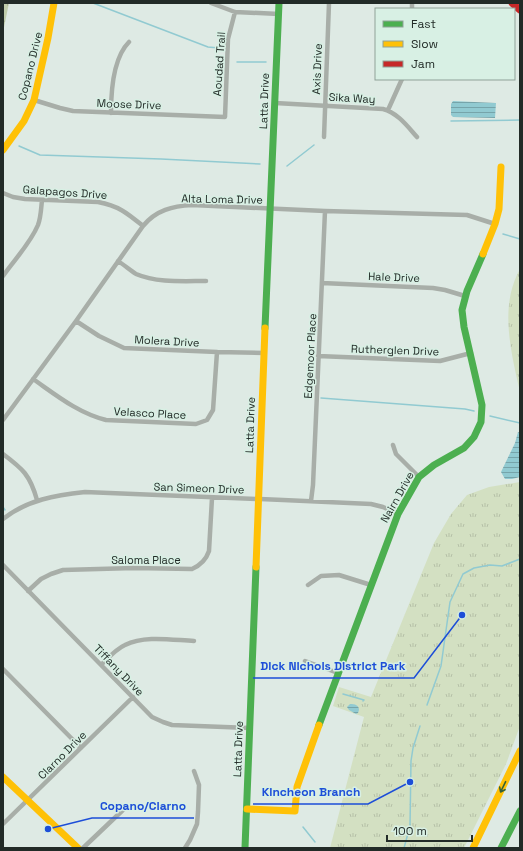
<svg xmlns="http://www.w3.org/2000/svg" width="523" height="851" font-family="'Space Grotesk',sans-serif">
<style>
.forest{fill:url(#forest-crowns)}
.park{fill:url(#park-tufts)}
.water{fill:url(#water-rules)}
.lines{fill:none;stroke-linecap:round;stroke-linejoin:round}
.stream{stroke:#91cad1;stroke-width:1.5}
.street{stroke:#a8aea8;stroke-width:4.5}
.fast{stroke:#4caf50;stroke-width:7}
.slow{stroke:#ffc107;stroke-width:7}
.jam{stroke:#c62828;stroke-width:7}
.oneway{stroke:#336037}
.labels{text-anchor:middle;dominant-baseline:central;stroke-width:3;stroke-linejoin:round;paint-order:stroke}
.street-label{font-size:11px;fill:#222b27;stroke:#d8f0e4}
.leader{fill:none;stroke:#1d4ed8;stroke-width:1.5}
.callout-dot{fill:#1d4ed8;stroke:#d8f0e4;stroke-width:1.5}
.callout-label{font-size:12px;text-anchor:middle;font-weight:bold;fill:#1d4ed8;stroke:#d8f0e4;stroke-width:3;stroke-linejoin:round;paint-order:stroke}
</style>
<defs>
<pattern id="forest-crowns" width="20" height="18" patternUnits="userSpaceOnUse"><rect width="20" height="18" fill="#c0cdab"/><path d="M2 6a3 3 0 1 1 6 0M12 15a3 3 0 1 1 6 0" fill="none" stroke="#a5b093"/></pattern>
<pattern id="park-tufts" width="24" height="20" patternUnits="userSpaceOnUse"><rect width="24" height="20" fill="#d3e0c2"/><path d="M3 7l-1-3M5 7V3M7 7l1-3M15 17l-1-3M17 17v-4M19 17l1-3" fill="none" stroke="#b5c0a7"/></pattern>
<pattern id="water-rules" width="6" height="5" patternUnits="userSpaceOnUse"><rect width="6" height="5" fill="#91cad1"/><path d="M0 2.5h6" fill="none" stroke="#76a4aa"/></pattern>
</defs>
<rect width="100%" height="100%" fill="#deeae4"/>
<path class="forest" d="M3,3H9L3,32Z"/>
<path class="park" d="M520,269V392C511,352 499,306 520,269Z
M520,482V726L506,764L464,848H330L364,717L333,706L339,687L371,697L434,543L451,514L467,495L489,487Z"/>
<path class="water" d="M453,101L496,103L495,118L453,117L451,115V104Z
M518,432L520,433V477L512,479H505L501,472L515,443Z
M350,704C355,704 359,705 359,710L358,713L356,714L349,710L347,707Z"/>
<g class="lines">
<path class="stream" d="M93,3L208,47L219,48
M237,62H266
M451,121L520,120
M19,146L40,155L161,159L260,164
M287,166L314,145
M503,234L520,239
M321,398L465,409L474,411
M490,416L520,423
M3,507L5,510
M343,694L364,700L363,701
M427,705L441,666L450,602L463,574L474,568L490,565L502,566L520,559
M303,827L315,842
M404,848L410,826L411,761L413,748L420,726"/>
<path class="street" d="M211,3L235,12L279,14
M412,9V3
M34,100L60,108L73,111L225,117L228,39L235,12
M275,103L383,109C398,113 408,127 417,137
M388,110L402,79
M111,113C111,91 113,58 129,42
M324,137L329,3
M3,193L13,197L25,199L98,202C119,206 127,213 143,226
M118,261C124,265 130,270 136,274C157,283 183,281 206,281
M3,276C14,260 30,244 38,225C41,217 41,209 42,200
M322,283L433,288L445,290L465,296
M76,321L99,336L124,348L217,352L264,353
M318,356L440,361L471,353
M33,379C56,395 78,413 106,420L196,424L207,420L213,410L217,352
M3,420L76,321L143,226C156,210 173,206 192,205L325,211L467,215L495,224
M393,445L396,454L419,477
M3,454C23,469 30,475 37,500
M311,501L313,485L325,211
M3,519C27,500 56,495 85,492L283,500L371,504L383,507L398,514
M3,565L152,717L163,722L172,725L250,728
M308,585L321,576L339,575L371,585
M28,591L41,579L51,574L63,570L134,568L192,569C201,565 206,560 209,551L212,498
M305,661L338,673
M101,665C108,658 116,649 125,645C145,635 172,640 194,641
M3,669L81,748
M3,824L133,697
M83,848L124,809
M185,848L190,840L197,824L198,812L199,785L194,771"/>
<path class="fast" d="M265,328L279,3
M319,725L398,514L419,477L434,465L464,448L474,437L481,422L482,405L464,327L462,310L467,291L483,254
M245,848L256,567
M501,848L520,811"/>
<path class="slow" d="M3,150L24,121L34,100L48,38L54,3
M483,254L495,224L499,209L501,167
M256,567L265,328
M3,777L78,848
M247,809L295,811L297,787L319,725
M473,848L520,751"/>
<path class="jam" d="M512,3L520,10"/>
</g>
<defs><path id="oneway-shaft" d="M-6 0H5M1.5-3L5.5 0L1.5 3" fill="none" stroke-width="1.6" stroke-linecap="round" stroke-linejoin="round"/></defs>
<use class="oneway" href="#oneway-shaft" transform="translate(503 787) rotate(116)"/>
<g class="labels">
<g class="street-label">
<text transform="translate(219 64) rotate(-86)">Aoudad Trail</text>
<text transform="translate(30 66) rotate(-76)">Copano Drive</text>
<text transform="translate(317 69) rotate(-88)">Axis Drive</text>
<text transform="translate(352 98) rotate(3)">Sika Way</text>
<text transform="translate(264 101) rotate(-88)">Latta Drive</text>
<text transform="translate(129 104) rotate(2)">Moose Drive</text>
<text transform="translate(65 192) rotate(4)">Galapagos Drive</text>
<text transform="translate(222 199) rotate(1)">Alta Loma Drive</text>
<text transform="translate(394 277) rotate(2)">Hale Drive</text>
<text transform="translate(167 341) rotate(3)">Molera Drive</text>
<text transform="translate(395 350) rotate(2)">Rutherglen Drive</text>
<text transform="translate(310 356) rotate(-87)">Edgemoor Place</text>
<text transform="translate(150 413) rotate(3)">Velasco Place</text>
<text transform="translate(250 425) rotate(-88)">Latta Drive</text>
<text transform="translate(199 488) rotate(2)">San Simeon Drive</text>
<text transform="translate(397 497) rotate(-61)">Nairn Drive</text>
<text x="146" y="560">Saloma Place</text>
<text transform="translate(119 670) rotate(46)">Tiffany Drive</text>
<text transform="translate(238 749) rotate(-88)">Latta Drive</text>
<text transform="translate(62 755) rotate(-45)">Clarno Drive</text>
</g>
</g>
<path class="leader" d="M462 615L414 678H253M410 782L368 804H253M48 829L92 818H194"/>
<g class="callout-dot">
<circle cx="462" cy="615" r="4"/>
<circle cx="410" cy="782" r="4"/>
<circle cx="48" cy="829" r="4"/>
</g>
<g class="callout-label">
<text x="333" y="670">Dick Nichols District Park</text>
<text x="311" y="796">Kincheon Branch</text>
<text x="143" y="810">Copano/Clarno</text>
</g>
<rect width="523" height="851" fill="none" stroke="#222b27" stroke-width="8"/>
<rect x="375" y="8" width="140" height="72" fill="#d8f0e4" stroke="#8fa198"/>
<rect x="383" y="21" width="20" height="6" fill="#4caf50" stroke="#8fa198"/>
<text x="411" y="28" font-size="12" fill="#222b27">Fast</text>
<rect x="383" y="41" width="20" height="6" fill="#ffc107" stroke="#8fa198"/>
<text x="411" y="48" font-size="12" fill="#222b27">Slow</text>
<rect x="383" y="61" width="20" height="6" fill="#c62828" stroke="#8fa198"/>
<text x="411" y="68" font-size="12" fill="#222b27">Jam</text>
<path d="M387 835v6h85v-6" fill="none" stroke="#222b27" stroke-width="2"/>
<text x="393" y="835" font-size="12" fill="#222b27" stroke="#d8f0e4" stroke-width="3" paint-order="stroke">100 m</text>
</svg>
